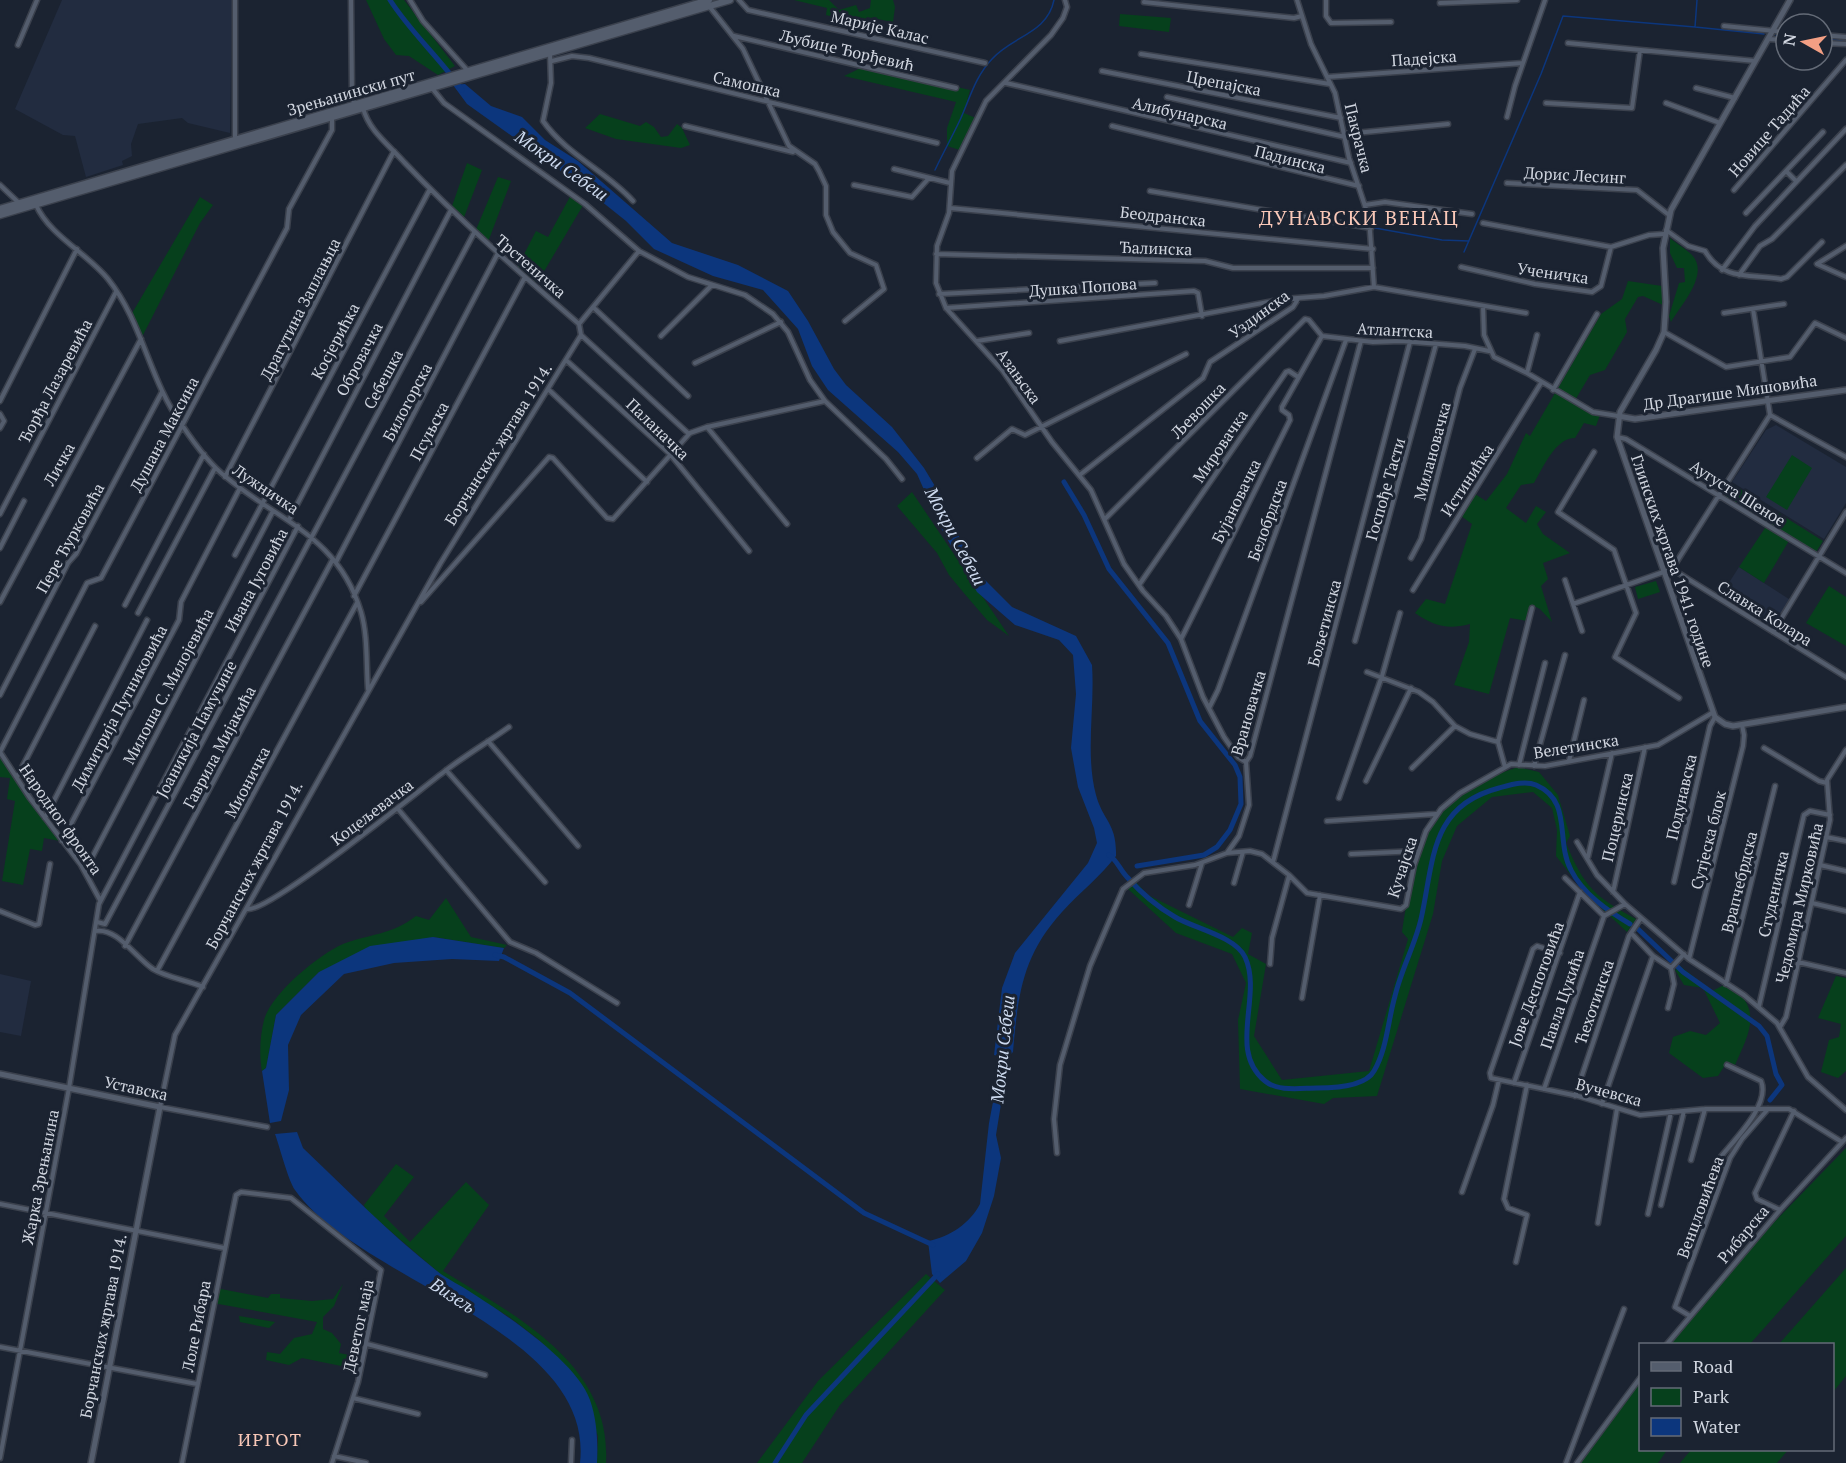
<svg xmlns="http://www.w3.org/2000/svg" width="1846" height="1463" font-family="'PT Serif',serif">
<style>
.built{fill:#222c40}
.green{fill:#06401c}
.water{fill:#0c367d}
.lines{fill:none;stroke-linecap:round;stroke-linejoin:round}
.stream{stroke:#0c367d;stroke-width:1.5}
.canal{stroke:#0c367d;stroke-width:5}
.minor-casing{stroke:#3b414d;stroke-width:7}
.tertiary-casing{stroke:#3b414d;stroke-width:8}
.secondary-casing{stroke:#3b414d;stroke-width:9}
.minor{stroke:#545d6d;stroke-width:4}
.tertiary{stroke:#545d6d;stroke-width:5}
.secondary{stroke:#545d6d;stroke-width:6}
.labels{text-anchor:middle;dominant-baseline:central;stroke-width:6;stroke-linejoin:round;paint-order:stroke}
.street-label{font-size:16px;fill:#d1d6e0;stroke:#1b2331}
.water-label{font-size:18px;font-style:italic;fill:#cedbf0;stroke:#1b2331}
.neighbourhood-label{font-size:18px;letter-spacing:1.5px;fill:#f9c8b8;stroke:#1b2331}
.quarter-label{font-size:20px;letter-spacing:1.5px;fill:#f9c8b8;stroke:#1b2331}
</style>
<rect width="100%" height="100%" fill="#1b2331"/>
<path class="built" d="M62,0H232L230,133L188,123L182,118L138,124L131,144L132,156L122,161L123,165L86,177L75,136L63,135L15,109Z
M1776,425L1846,467V503L1824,539L1732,482L1766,430Z
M1739,567L1792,601L1776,627L1723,592Z
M0,974L31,981L21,1036L0,1032Z"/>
<path class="green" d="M366,0H404L455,66L438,75L409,56L396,55L384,39Z
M794,0H829L839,10L856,5L859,12L870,8L871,0H893L895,7L893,22L867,17L862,24L826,15L827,8Z
M1120,14L1171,18L1169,32L1119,26Z
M865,66L970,90L964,113L978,119L963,151L947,146V128L956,102L844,76Z
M600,114L640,126L646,122L654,127L661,137L668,136L677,124L682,128L690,145L681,148L616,139L585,128Z
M467,163L482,170L463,220L451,209Z
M498,177L511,181L488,242L475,232Z
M572,193L585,202L536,285L517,268L536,231L548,237Z
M200,197L213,205L200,223L141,339L131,315Z
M1670,238C1677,244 1686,249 1692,255C1710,274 1681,305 1671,322L1669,316L1679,283L1685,282L1684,268H1677L1670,253Z
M1628,281L1662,286L1663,305L1643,296L1638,297L1625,319L1627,332L1605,370L1590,375L1574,402L1600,415L1596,426L1584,423L1575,438C1555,438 1543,468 1534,483L1521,485L1506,508L1526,523L1536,506L1546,512L1537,524L1543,534L1570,553L1543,563L1548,579L1541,586L1552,622L1540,609L1532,605L1528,621L1510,618L1489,694L1454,685L1469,642L1470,624C1447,630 1434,626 1415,613L1426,599L1445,604L1472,524L1461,516L1475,494L1486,501L1507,474L1526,433L1530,436L1601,314L1622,299Z
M1792,455L1812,468L1787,510L1766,497Z
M1732,484L1823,541L1816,552L1724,495Z
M912,492L1009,636L987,620L963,592L949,575L937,553L897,506Z
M1767,525L1790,539L1764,583L1739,567Z
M1656,581L1660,592L1638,599L1635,587Z
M1829,586L1846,597V646L1806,623Z
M0,755L30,803L60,841L44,838L42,851L30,849L23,885L2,881L15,801L7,799L10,778L0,777Z
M1518,767L1539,772L1558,795L1570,836L1566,843C1584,887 1595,897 1636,919L1627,932L1584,892L1556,856L1557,830L1552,808L1533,792L1492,797L1457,826L1442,861L1433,914L1377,1096L1333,1098L1324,1104L1240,1089L1238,1020L1246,983L1232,954L1176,933L1128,889L1136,882L1148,895L1233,937L1242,928L1252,933L1248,954L1266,964L1254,1036L1282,1080L1369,1071L1408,939L1402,932C1407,899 1417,839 1439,813C1460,789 1489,777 1518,767Z
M446,898L471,937L507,945L504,948L433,937L319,972L276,1015L266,1068L262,1071C259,1056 260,1035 264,1020C271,994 318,955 343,944C369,934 392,935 416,916L429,920Z
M1680,966L1712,991L1726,984C1764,1006 1750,1032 1735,1065L1727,1062L1718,1076L1703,1078L1669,1053L1673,1037L1690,1031L1706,1035L1720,1023L1703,988L1684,985L1675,970Z
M1836,976L1846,978V1071L1838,1078L1821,1072L1829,1040L1839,1037L1841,1024L1818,1018Z
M1846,1148V1236L1750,1344H1670L1755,1242Z
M396,1164L414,1177L384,1216L410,1242L466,1182L489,1205L443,1271C516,1316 612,1364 606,1463H597L598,1436L571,1372L538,1339L508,1316L446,1279L366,1210L364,1205Z
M1846,1268V1376L1833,1392L1832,1344H1779Z
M926,1274L945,1290L840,1405L802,1463H757L818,1381Z
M343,1284L334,1306L323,1317V1329L332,1333L341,1344L339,1353L364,1358L361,1370L302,1358L289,1365L266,1360L267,1352L280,1354L294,1338L312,1334L317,1322L213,1303L216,1288L268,1298L271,1294H280V1298L312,1301L333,1299Z
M239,1316L275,1322L269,1328L240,1322Z
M1640,1382V1450H1667L1658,1463H1580Z
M1691,1450H1788L1777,1463H1680Z"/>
<path class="water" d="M465,84L491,106L522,117L545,140L578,161L672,243L738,265L788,291L808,321L834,369L846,385L892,427L924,468L941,496L951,523L984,579L1012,607L1076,636L1092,665C1095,707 1085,754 1096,795C1103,821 1117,823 1116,856C1101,876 1079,893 1062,912C1022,956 1018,995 1013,1052L1007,1058L994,1055L1002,988L1015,953L1088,863L1097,843L1094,828L1078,787L1071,748L1076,694L1073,655L1059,640L1015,625L977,592L941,528L917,474L898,452L828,390L812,366L798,329L763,290L713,276L654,249L626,221L586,189L467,104L453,85Z
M433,937L504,948L499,961L452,959L394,963L344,974L301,1015L288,1045L289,1090L281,1121L270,1123L262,1071L266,1068L276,1015L319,972L370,946Z
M999,1070L1006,1073L996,1135L1001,1158L994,1196L982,1233L966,1261L940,1283L932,1274L928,1241C950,1237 970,1223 980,1204L989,1123Z
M297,1132L303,1148C347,1190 389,1233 437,1271C448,1280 461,1285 472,1293C505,1314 577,1362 590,1400C597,1420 598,1442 597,1463H580C595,1330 360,1282 295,1190C288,1180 280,1148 275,1134Z"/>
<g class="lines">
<path class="stream" d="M1695,27L1764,34
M1776,36H1786
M1822,39L1846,41
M935,170C943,153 952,137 960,120C970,98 975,77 992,59C1012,36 1047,34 1054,0
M1375,228L1442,240L1469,241
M1464,252L1541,74L1563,16L1695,27L1697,0"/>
<path class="canal" d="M390,0C411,33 440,58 462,90
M1064,482L1084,515L1109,569L1168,643L1200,721L1235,765L1240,777L1241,804L1230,830L1217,847L1204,855L1137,866
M1109,855C1117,860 1120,870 1127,877C1141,893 1156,906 1175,917C1193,928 1235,936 1245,957C1263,996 1227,1050 1265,1081C1278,1092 1301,1088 1317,1088C1333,1088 1365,1087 1374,1071C1387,1049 1388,1020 1395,996C1401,970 1415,945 1421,919C1434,862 1429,806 1499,788C1510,785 1525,780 1536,785C1573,801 1555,840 1571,870C1583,894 1608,911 1630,924
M1638,929L1683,972L1759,1026L1767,1036L1776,1074L1782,1085L1770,1100
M495,955L504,957L570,993L864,1213L933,1245
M1002,1051V1077
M775,1463L806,1415L938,1274"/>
<defs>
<path id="minor" d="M235,0V140
M351,0L352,92L354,104
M410,0L423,21L468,71
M739,0L748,10L985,63
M1065,0L1067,7L1063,18L1051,35L986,101L952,171L949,213L937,246L936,283L946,308L1003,371L1052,442L1091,490L1124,564L1143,591L1166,616L1181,639L1203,697L1224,737L1238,757L1246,762
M1297,0L1311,44L1335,93L1349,158L1369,218L1374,287
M1326,0V16L1331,23L1391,22
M1144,2L1294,18L1302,16
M1440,3L1517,0
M709,6L743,49L789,146L815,164L819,171L826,186V215L833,232L850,253L876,265L884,289L845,321
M1724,26L1786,32
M1822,35L1846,37
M734,36L956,88
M1768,39L1786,40
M1568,43L1755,61
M1822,43L1846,44
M18,45L37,0
M550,54L551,83L543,121C567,155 606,171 633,201
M1141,54L1330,84
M552,61L572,56L589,58L937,143
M1102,71L1341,118
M1327,77L1523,63
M1006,83L1351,163
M432,88L444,103L585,204L639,251L688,277L745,295L773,314L788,332L810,380L825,401L886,459L902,479
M1696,88L1735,98
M1167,97L1345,137
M1546,103L1632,108L1640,50
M1666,103L1720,123
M363,108C369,131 389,145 404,162C459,220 519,272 579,324L581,335L689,434
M1507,117L1515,86L1545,0
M685,126L793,152
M1112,126L1359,186
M1345,134L1448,124
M894,169L950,183
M1786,171L1796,181
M1507,183L1637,190L1669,215
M0,185L19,203
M854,185L912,197L929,178
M1734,190L1846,60
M1150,191L1371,228
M36,205C50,236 87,253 108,279C143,323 149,380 182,425C194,443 209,464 226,477C280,522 338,536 361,612C368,636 366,664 368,689
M1365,205L1385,202L1472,214
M950,208L1373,249
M1746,213L1823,132
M1483,223L1611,247L1649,235L1664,234
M1666,230L1688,246L1705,251C1722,281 1750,274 1781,279L1787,277L1822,242
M1846,246L1817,264L1846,277
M936,254L1205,261L1233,268H1373
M1461,267L1535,284L1592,292L1601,286L1611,247
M1722,270L1755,226L1846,129
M1739,275L1760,246L1772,239L1846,165
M939,294L1155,283
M1483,306L1484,335L1494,357L1527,373L1593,412L1618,416
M593,307L688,396
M946,308L1194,291L1198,293L1202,316
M1753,309L1770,415
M1724,313L1784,304
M579,324L639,251
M1664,332L1726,367L1790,357L1815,323L1846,338
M661,336L712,285
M977,341L1029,333
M1060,341L1284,299L1324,296L1374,287L1526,313
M566,360L670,454L749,551
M695,363L781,322
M1527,373L1537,335
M548,389L647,482
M1553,390L1597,314
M0,401L77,249
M0,414L4,421L0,428
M1770,415L1846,457
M707,427L787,524
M1617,437L1626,439L1846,573
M1594,452L1558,512L1614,550L1636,613L1615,657L1679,698
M977,458L1012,429L1025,435L1186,354
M1081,474L1203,378L1210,362L1293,307L1298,299
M225,477L394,151
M0,514L116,292
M1106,518L1305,319L1309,320L1322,336L1373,342L1401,341L1465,346L1489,351
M289,520L451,210
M0,548L24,501
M235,555L430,189
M1411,558L1421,539L1460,388L1475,349
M336,562L498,253
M1672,569L1846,677
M1565,580L1582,631
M1139,585L1286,372L1289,371L1298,377
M1413,590L1541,383
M354,596L525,277
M0,602L141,339
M421,602L549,457L553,458L607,518L613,519L690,433L707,427L825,401
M1573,604L1672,569L1770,415
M125,605L204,454
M138,613L215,468
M1773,632L1846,512
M1181,639L1290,420L1289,415L1282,410V407L1322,336
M1355,641L1436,344
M1367,672L1419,692L1433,702L1455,726L1470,734L1498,742L1505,767
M0,695L68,563L76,554L162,392
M1209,708L1218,690L1346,340
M488,741L578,846
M1498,742L1532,608
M1764,748L1819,781L1827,783
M0,752L87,583L101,578L287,228L289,209L332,130V117
M0,752L30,798L81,865L100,900
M1569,761L1584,700
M1519,765L1545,663
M1534,766L1565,655
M1412,768L1455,726
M446,770L545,882
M17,777L95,626
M1366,781L1411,688
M1339,798L1382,676L1400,613
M398,809L510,942L536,953L617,1003
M45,818L147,620
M1327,821L1436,814
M1826,837L1846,841
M62,841L179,620L181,602L240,488
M1577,842L1597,875L1625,904L1689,959L1744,995L1777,1023L1808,1077L1846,1110
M1227,853L1250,851L1262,854L1289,875L1307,893L1401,909L1406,905L1414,865L1426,831L1441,809L1460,793L1511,764L1545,766L1658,745L1712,713
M1351,854L1418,851
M1588,857L1612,753
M1273,862L1410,342
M1820,865L1846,871
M85,871L273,511
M1565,878L1604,916
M1674,882L1710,726L1715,717
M1234,883L1243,852
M1613,892L1645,747
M1812,903L1846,911
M1189,905L1202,863
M248,909C271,911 417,792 445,771C466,755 488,742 509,727
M0,911L35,925L39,924L50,864
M1604,916L1625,904
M97,922L105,924L474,233
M95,931C117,927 135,957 153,969C168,978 187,980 203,987
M1631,933L1653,956L1671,968L1674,984L1668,1008
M125,946L333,559
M1560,953L1537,946L1533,949L1490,1073L1491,1078L1578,1096L1640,1115L1705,1109H1789L1842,1142
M1689,959L1743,746L1744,735L1742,725
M1798,962L1846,973
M1270,964L1272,938L1289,876
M1671,968L1684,954
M157,971L357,603
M1726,984L1775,786
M1302,998L1320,895
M1759,1006L1804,815L1810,811L1830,815
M1780,1027L1786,1017L1830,820L1827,780L1846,750
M1514,1083L1580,892
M1544,1089L1604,916
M1575,1096L1629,936L1641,918
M1602,1104L1653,956
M267,1127L160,1107L175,1035L440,564L581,335
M1057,1153L1054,1119L1060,1065L1090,966L1123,889L1144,873L1195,865L1227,853L1239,836L1249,805L1246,762L1250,756L1361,341
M1719,1159C1733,1141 1771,1105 1761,1081L1727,1065
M1691,1160L1705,1109
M1462,1192L1493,1105L1499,1080
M0,1204L224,1248
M1661,1205L1684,1111
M1780,1210L1757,1199L1755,1193L1794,1111
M1648,1214L1671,1112
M1598,1223L1617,1109
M1516,1262L1527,1215L1508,1208L1504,1199L1527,1085
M1690,1316L1675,1307L1730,1158L1742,1139L1768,1109
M367,1344L485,1375
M1667,1344L1780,1210L1846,1138
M0,1347L197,1384
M353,1398L418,1414
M334,1456L366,1463
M0,1458L69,1088L99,904L298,526
M182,1463L236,1195L241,1192L291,1198L381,1270L358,1382L332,1463
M571,1463L572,1440
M1566,1463L1624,1309
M1577,1463L1640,1378"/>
<path id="tertiary" d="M1790,0L1671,210L1663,248L1666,302L1664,332L1656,350L1620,412L1617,437L1715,717L1725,724L1733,726L1846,707
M1618,416L1635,419L1846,390
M0,1074L160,1107L91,1463"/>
<path id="secondary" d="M0,209L709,0
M0,215L730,0"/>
</defs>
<use href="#minor" class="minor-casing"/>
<use href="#tertiary" class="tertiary-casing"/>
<use href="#secondary" class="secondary-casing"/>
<use href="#minor" class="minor"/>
<use href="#tertiary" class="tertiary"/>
<use href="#secondary" class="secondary"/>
</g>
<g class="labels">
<g class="street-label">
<text transform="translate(880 27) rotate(13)">Марије Калас</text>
<text transform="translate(847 50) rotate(13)">Љубице Ђорђевић</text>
<text transform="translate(1424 58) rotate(-4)">Падејска</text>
<text transform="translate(1224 83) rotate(11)">Црепајска</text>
<text transform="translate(747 84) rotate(13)">Самошка</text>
<text transform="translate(351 92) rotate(-16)">Зрењанински пут</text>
<text transform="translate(1180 113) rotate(13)">Алибунарска</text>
<text transform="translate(1769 131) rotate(-49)">Новице Тадића</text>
<text transform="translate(1359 138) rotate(76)">Пакрачка</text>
<text transform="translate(1290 159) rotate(14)">Падинска</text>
<text transform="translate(1575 175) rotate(3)">Дорис Лесинг</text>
<text transform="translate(1163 216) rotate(6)">Беодранска</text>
<text transform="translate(1156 248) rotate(2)">Ђалинска</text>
<text transform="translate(531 266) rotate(41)">Трстеничка</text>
<text transform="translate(1553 273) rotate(8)">Ученичка</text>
<text transform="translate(1083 287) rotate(-4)">Душка Попова</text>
<text transform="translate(300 309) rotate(-63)">Драгутина Заплањца</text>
<text transform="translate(1259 314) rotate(-36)">Уздинска</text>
<text transform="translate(1395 330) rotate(3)">Атлантска</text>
<text transform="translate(335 341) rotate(-62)">Косјерићка</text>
<text transform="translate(359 359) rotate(-62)">Обровачка</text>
<text transform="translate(1019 376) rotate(54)">Азањска</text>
<text transform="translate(383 379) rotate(-62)">Себешка</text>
<text transform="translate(55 381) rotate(-62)">Ђорђа Лазаревића</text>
<text transform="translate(1730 392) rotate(-8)">Др Драгише Мишовића</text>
<text transform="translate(407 402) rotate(-62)">Билогорска</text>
<text transform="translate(1198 410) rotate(-46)">Љевошка</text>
<text transform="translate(658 429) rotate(44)">Паланачка</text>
<text transform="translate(429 431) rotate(-62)">Псуњска</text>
<text transform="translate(164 434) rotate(-62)">Душана Максина</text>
<text transform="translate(498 444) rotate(-58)">Борчанских жртава 1914.</text>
<text transform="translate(1220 446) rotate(-56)">Мировачка</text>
<text transform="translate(1432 451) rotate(-75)">Милановачка</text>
<text transform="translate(59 464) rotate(-61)">Личка</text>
<text transform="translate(1467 480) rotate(-57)">Истинићка</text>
<text transform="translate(266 489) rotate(34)">Лужничка</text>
<text transform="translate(1385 489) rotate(-74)">Госпође Тасти</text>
<text transform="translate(1738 493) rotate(32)">Аугуста Шеное</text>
<text transform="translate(1236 501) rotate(-64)">Бујановачка</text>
<text transform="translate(1267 520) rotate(-70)">Белобрдска</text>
<text transform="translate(70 538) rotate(-61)">Пере Ђурковића</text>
<text transform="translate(1673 561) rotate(71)">Глинских жртава 1941. године</text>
<text transform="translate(256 580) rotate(-62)">Ивана Југовића</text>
<text transform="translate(1765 613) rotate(32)">Славка Колара</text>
<text transform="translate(1324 623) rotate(-75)">Бољетинска</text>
<text transform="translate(168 686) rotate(-62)">Милоша С. Милојевића</text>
<text transform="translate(119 708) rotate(-62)">Димитрија Путниковића</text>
<text transform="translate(1248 713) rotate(-74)">Врановачка</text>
<text transform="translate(196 729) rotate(-62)">Јоаникија Памучине</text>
<text transform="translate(1576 746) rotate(-9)">Велетинска</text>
<text transform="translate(219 747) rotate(-62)">Гаврила Мијакића</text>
<text transform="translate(247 782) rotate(-62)">Мионичка</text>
<text transform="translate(1681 797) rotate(-77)">Подунавска</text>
<text transform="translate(372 812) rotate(-37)">Коцељевачка</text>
<text transform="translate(1617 817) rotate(-77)">Поцеринска</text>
<text transform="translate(61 819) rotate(55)">Народног фронта</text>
<text transform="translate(1708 840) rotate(-76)">Сутјеска блок</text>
<text transform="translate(254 865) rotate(-62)">Борчанских жртава 1914.</text>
<text transform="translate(1402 867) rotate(-72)">Кучајска</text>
<text transform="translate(1739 882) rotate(-76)">Врапчебрдска</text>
<text transform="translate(1773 894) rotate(-77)">Студеничка</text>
<text transform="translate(1799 903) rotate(-77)">Чедомира Мирковића</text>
<text transform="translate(1536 984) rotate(-70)">Јове Деспотовића</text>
<text transform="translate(1562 999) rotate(-71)">Павла Цукића</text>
<text transform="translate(1594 1002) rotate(-71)">Ћехотинска</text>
<text transform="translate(136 1088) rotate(12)">Уставска</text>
<text transform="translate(1609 1092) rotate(15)">Вучевска</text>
<text transform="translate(40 1177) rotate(-79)">Жарка Зрењанина</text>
<text transform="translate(1700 1207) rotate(-70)">Венцловићева</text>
<text transform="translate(1743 1234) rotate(-50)">Рибарска</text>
<text transform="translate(103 1326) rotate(-79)">Борчанских жртава 1914.</text>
<text transform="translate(196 1326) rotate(-79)">Лоле Рибара</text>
<text transform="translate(358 1326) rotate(-78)">Деветог маја</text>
</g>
<g class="water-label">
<text transform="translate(562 165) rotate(35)">Мокри Себеш</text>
<text transform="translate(956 536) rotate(62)">Мокри Себеш</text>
<text transform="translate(1002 1049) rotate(-84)">Мокри Себеш</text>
<text transform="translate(453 1295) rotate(33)">Визељ</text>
</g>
<g class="neighbourhood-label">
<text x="270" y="1439">ИРГОТ</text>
</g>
<g class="quarter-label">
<text x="1359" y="217">ДУНАВСКИ ВЕНАЦ</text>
</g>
</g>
<rect x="1639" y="1343" width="195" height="108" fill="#1b2331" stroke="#646b77" stroke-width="1.5"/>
<rect x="1651" y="1362" width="30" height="9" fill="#545d6d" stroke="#646b77" stroke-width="1.5"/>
<text x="1693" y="1373" font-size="18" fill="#d1d6e0">Road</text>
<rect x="1651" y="1388" width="30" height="18" fill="#06401c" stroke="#646b77" stroke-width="1.5"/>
<text x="1693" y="1403" font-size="18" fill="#d1d6e0">Park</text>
<rect x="1651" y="1418" width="30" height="18" fill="#0c367d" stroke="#646b77" stroke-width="1.5"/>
<text x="1693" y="1433" font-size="18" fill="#d1d6e0">Water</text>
<g transform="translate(1804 42) rotate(279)"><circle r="28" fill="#1b2331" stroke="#646b77" stroke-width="1.5"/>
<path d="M0-4.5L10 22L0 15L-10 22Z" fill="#f39f84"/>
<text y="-9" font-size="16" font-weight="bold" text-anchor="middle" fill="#d1d6e0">N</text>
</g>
</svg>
